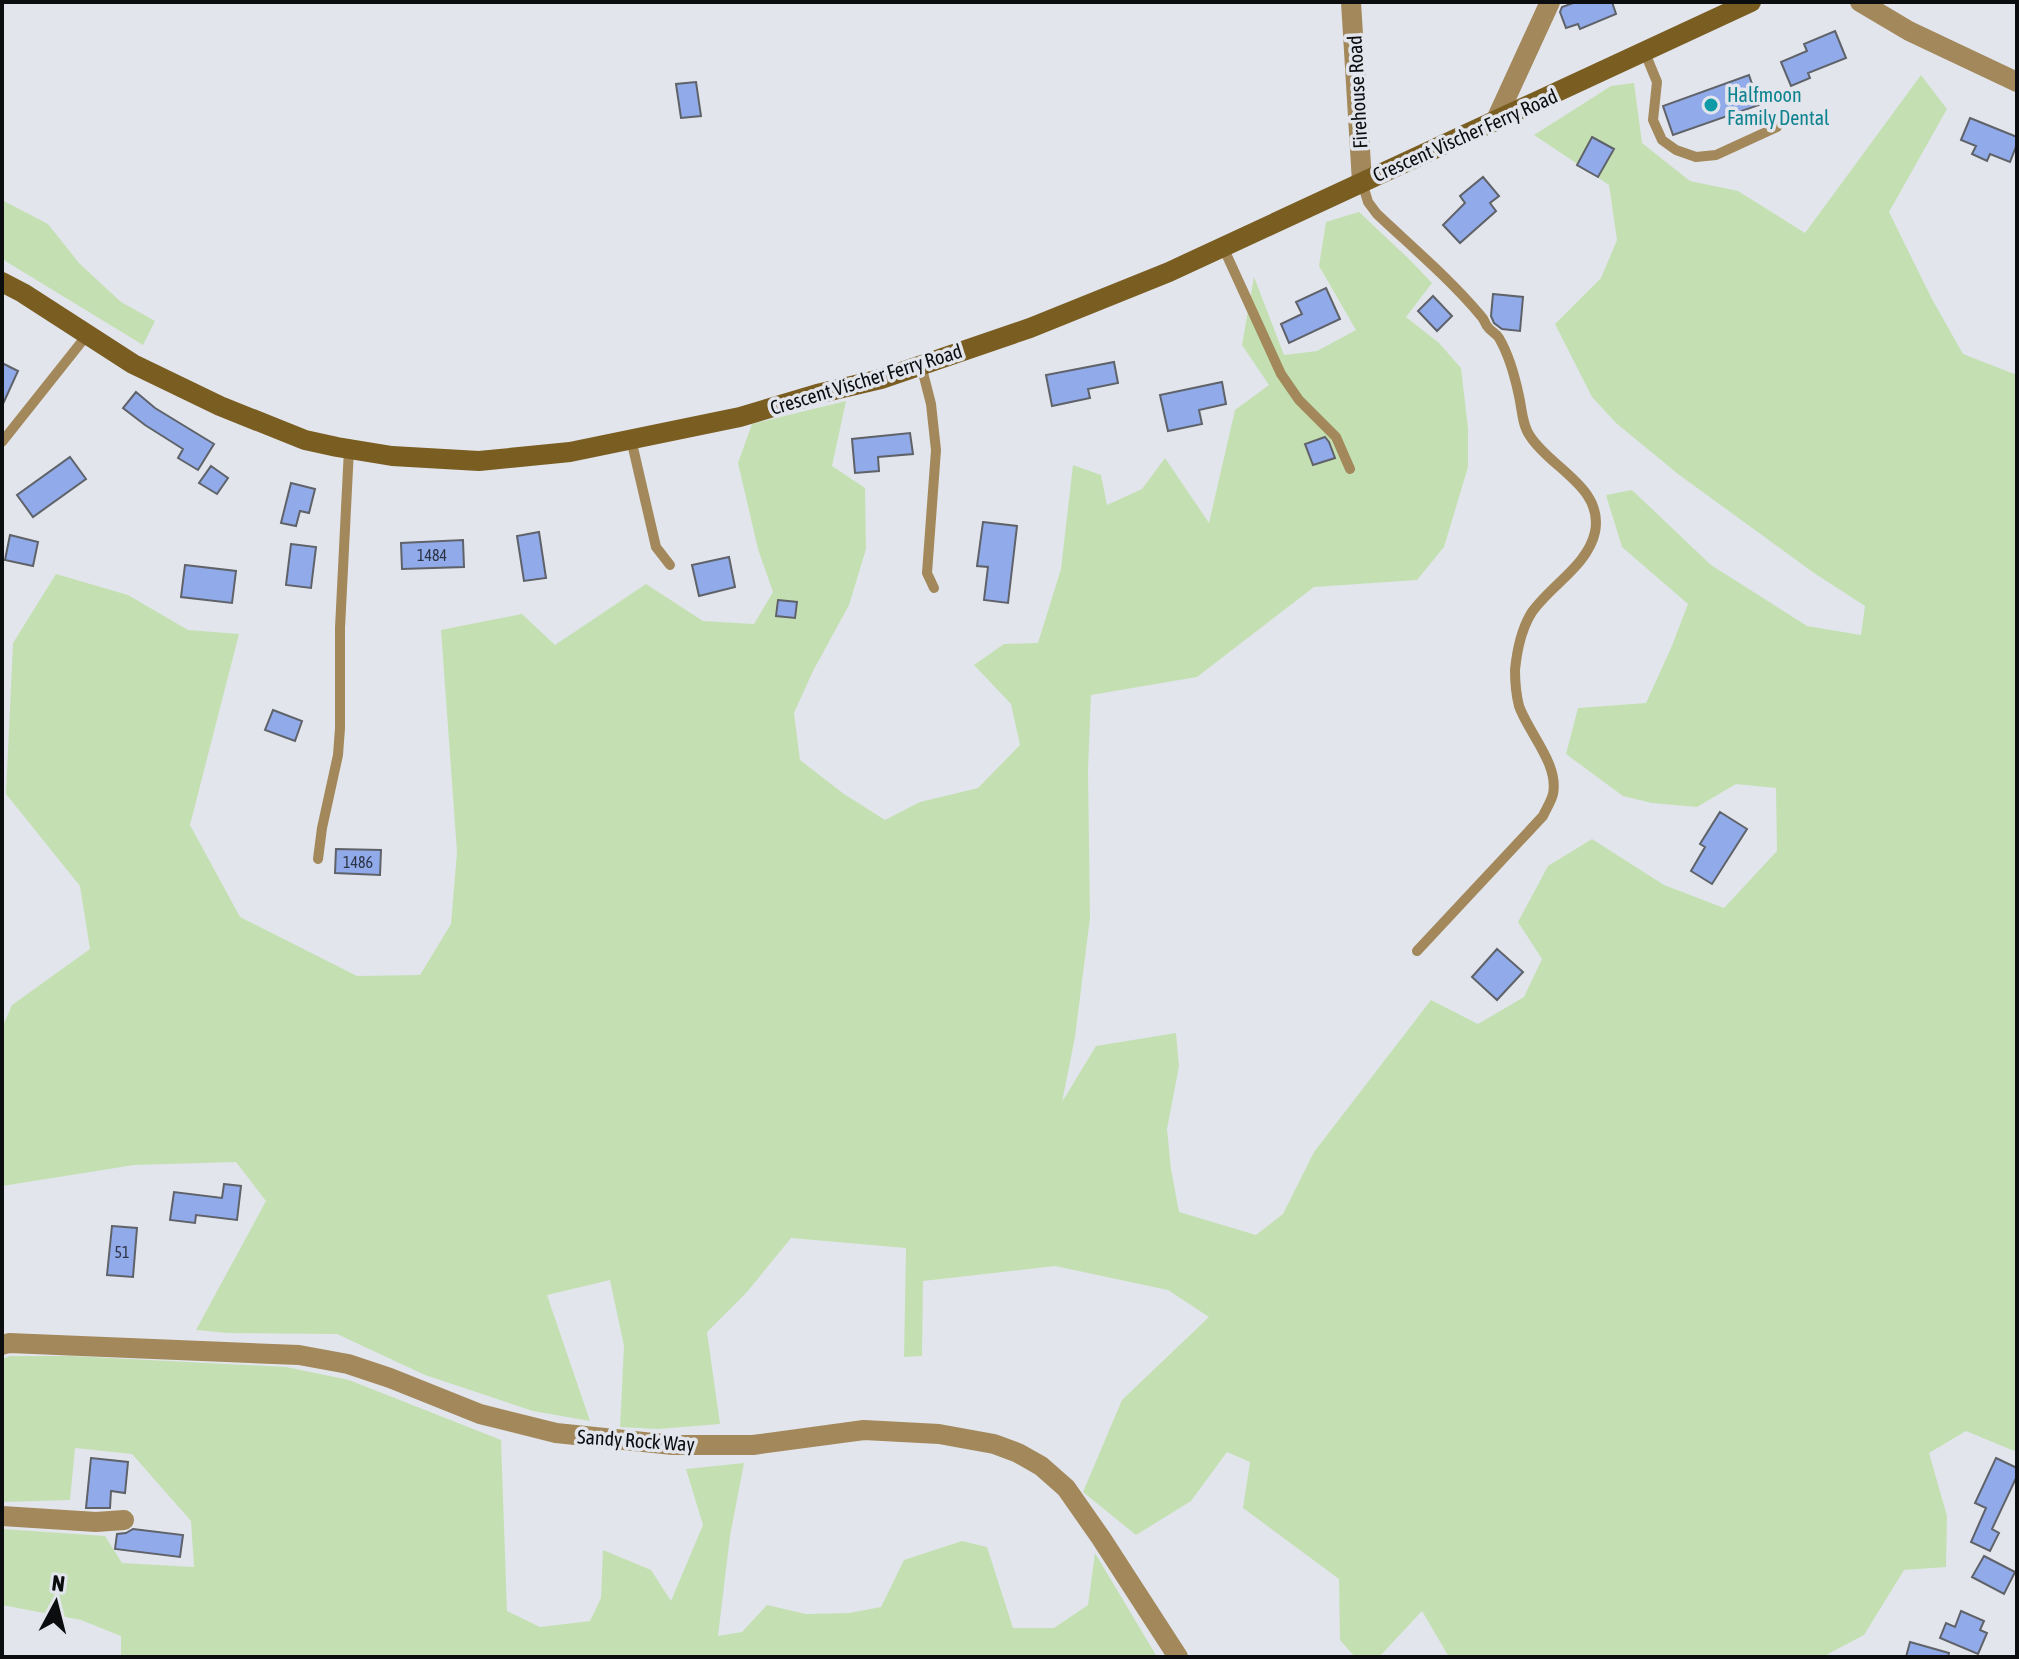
<svg xmlns="http://www.w3.org/2000/svg" width="2019" height="1659" font-family="'Asap Condensed',sans-serif">
<style>
.green{fill:#c4e0b2}
.building{fill:#91abea;stroke:#5f6268;stroke-width:2}
.lines{fill:none;stroke-linecap:round;stroke-linejoin:round}
.lane{stroke:#a2885a;stroke-width:10}
.street{stroke:#a2885a;stroke-width:20}
.secondary{stroke:#7a5d21;stroke-width:20}
.culture-dot{fill:#0f9aa8;stroke:#e2e5ec;stroke-width:3}
.labels{text-anchor:middle;dominant-baseline:central;stroke-width:7;stroke-linejoin:round;paint-order:stroke}
.number-label{font-size:16px;fill:#2d3446}
.street-label{font-size:20px;fill:#0c0d0f;stroke:#e2e5ec}
.culture-label{font-size:20px;fill:#0d838f;stroke:#e2e5ec;text-anchor:start}
</style>
<rect width="100%" height="100%" fill="#e2e5ec"/>
<path class="green" d="M1921,75L1947,109L1889,212L1932,299L1963,354L2017,375V1452L1966,1431L1929,1453L1947,1516L1946,1567L1904,1570L1864,1635L1828,1654V1657H1449L1422,1611L1379,1657H1355L1340,1640L1339,1579L1243,1508L1250,1462L1227,1452L1191,1501L1136,1535L1083,1492L1122,1400L1209,1317L1168,1290L1055,1266L923,1281L922,1356L904,1357L906,1248L791,1238L747,1292L707,1332L720,1424L658,1429L620,1427L624,1346L610,1280L547,1295L590,1421L533,1411L425,1375L337,1334L228,1333L196,1330L266,1201L236,1162L134,1165L2,1186V1028L12,1005L90,949L80,886L6,794L13,643L56,574L128,595L188,630L239,634L190,825L240,917L357,976L420,975L451,924L457,852L441,630L522,614L555,645L646,584L703,621L754,624L773,592L758,549L738,463L752,424L846,401L832,466L865,488L866,549L849,605L813,671L794,713L800,760L844,794L885,820L920,802L978,788L1020,745L1011,704L974,665L1004,644L1038,643L1061,569L1073,465L1101,475L1107,505L1142,489L1165,458L1209,523L1235,410L1269,385L1242,345L1254,277L1284,355L1317,351L1356,330L1319,266L1326,222L1359,212L1409,259L1432,283L1406,317L1439,343L1461,368L1468,428V467L1444,547L1417,580L1314,587L1197,677L1091,695L1088,770L1090,918L1075,1037L1062,1102L1096,1046L1176,1033L1179,1066L1167,1129L1171,1169L1179,1212L1256,1235L1283,1214L1314,1152L1431,1000L1478,1024L1524,997L1542,959L1518,922L1548,866L1592,839L1664,885L1724,908L1777,851L1776,788L1736,784L1697,807L1652,803L1623,796L1566,754L1578,708L1646,703L1671,648L1688,604L1622,547L1606,495L1632,490L1711,565L1807,626L1861,635L1865,606L1814,573L1678,474L1616,423L1592,397L1555,324L1601,278L1617,240L1609,185L1534,135L1611,86L1634,83L1642,143L1690,181L1738,191L1805,233Z
M2,200L48,224L79,263L121,302L155,321L143,345L2,259Z
M10,1356H71L286,1367L349,1380L501,1440L507,1611L540,1627L590,1621L601,1598L603,1550L651,1570L671,1601L703,1525L686,1469L744,1463L730,1536L718,1636L742,1632L767,1605L806,1614L849,1613L881,1607L904,1560L962,1541L987,1547L1013,1628H1054L1088,1605L1095,1553L1157,1657H121V1636L81,1620L2,1605V1529L105,1536L122,1563L194,1567L191,1521L132,1454L75,1448L70,1500L2,1502V1359Z"/>
<path class="building" d="M1576,2H1612L1616,14L1580,29L1578,24L1566,28L1560,12L1562,7Z
M1835,31L1846,58L1808,73L1810,78L1791,86L1781,62L1807,51L1804,44Z
M1749,75L1759,105L1673,135L1663,106Z
M696,82L701,116L681,118L676,84Z
M1970,118L2017,137V144L2010,162L1990,154L1987,161L1972,154L1976,146L1961,140Z
M1592,137L1614,149L1598,177L1577,165Z
M1483,177L1499,196L1490,203L1496,211L1460,243L1443,225L1465,203L1460,196Z
M1326,288L1340,319L1289,343L1281,324L1302,314L1296,302Z
M1493,294L1523,297L1520,331L1502,329L1494,323L1491,316Z
M1433,296L1452,316L1437,331L1418,311Z
M1114,362L1118,383L1088,389L1090,398L1052,406L1046,375Z
M2,363L18,371L2,406Z
M1222,382L1226,404L1199,410L1202,424L1168,431L1160,395Z
M136,392L155,408L214,444L198,470L178,458L183,449L145,425L123,408Z
M910,433L913,454L878,457L879,471L855,473L852,439Z
M1325,437L1329,442L1335,458L1313,465L1305,444Z
M70,457L86,479L33,517L17,495Z
M211,466L228,478L217,494L199,483Z
M291,483L315,489L309,513L300,511L296,526L281,523Z
M983,522L1017,526L1008,603L984,600L988,567L977,566Z
M539,532L546,578L524,581L517,536Z
M10,535L38,542L33,566L5,560Z
M463,540L464,567L402,569L401,543Z
M291,544L316,547L311,588L286,585Z
M729,557L735,587L699,596L692,565Z
M185,565L236,571L232,603L181,597Z
M778,600L797,602L795,618L776,616Z
M273,710L302,721L295,741L265,730Z
M1720,812L1747,829L1712,884L1691,871L1705,847L1700,844Z
M336,849L381,850L380,875L335,873Z
M1497,949L1523,972L1497,1000L1472,977Z
M224,1184L241,1186L237,1220L196,1215L195,1223L170,1220L174,1192L222,1198Z
M112,1226L137,1228L133,1277L107,1275Z
M91,1458L128,1462L125,1493L111,1491L110,1508H86Z
M1996,1458L2017,1468V1476L1992,1529L1999,1533L1990,1551L1971,1542L1986,1508L1975,1503Z
M133,1529L183,1535L180,1557L115,1549L117,1534L126,1533Z
M1984,1556L2015,1572L2004,1594L1972,1577Z
M1961,1611L1984,1621L1980,1630L1987,1633L1978,1654L1940,1638L1946,1623L1955,1627Z
M1910,1642L1949,1653L1948,1657H1906Z"/>
<g class="lines">
<path class="lane" d="M1645,53L1657,82L1653,120L1662,140L1676,150L1696,157L1716,155L1777,127
M1362,182L1368,202L1377,214C1412,247 1450,279 1481,316C1484,319 1485,323 1487,326C1490,331 1496,333 1499,338C1509,355 1515,377 1519,396C1522,409 1522,425 1530,436C1550,468 1604,487 1595,532C1588,565 1551,585 1532,612C1521,629 1517,650 1515,670C1515,681 1516,694 1519,706C1529,734 1559,764 1553,794C1551,802 1546,809 1543,816L1417,951
M1223,247L1281,374L1299,400L1336,437L1350,469
M921,365L931,404L936,450L927,573L934,588
M631,439L656,547L670,565
M2,442L87,335
M318,859L322,828L338,755L340,728V628L349,449"/>
<path class="street" d="M1351,2L1362,182
M1860,2L1909,31L2017,82
M1495,122L1550,2
M2,1345L9,1343L299,1355L348,1364L390,1378L480,1414L556,1433L673,1445H753L864,1430L939,1434L994,1444L1018,1453L1041,1466L1066,1488L1101,1538L1178,1657
M2,1516L96,1522L124,1520"/>
<path class="secondary" d="M2,282L23,293L133,364L220,406L305,440L337,447L392,456L479,461L570,452L740,417L817,394L881,379L1030,328L1169,272L1751,2"/>
</g>
<circle class="culture-dot" cx="1711" cy="105" r="8"/>
<g class="labels">
<g class="number-label">
<text x="432" y="555">1484</text>
<text x="358" y="862">1486</text>
<text x="122" y="1252">51</text>
</g>
<g class="street-label">
<text transform="translate(1357 92) rotate(-93)">Firehouse Road</text>
<text transform="translate(1465 135) rotate(-24)">Crescent Vischer Ferry Road</text>
<text transform="translate(866 379) rotate(-17)">Crescent Vischer Ferry Road</text>
<text transform="translate(636 1440) rotate(4)">Sandy Rock Way</text>
</g>
<g class="culture-label">
<text x="1727" y="94">Halfmoon<tspan x="1727" dy="23">Family Dental</tspan></text>
</g>
</g>
<rect width="2019" height="1659" fill="none" stroke="#0c0d0f" stroke-width="8"/>
<g transform="translate(56 1603) rotate(7)" stroke="#e2e5ec" stroke-width="6" paint-order="stroke">
<path d="M0-6L14 30L0 20L-14 30Z" fill="#0c0d0f"/>
<text y="-12" font-size="22" font-weight="bold" text-anchor="middle" fill="#0c0d0f">N</text>
</g>
</svg>
